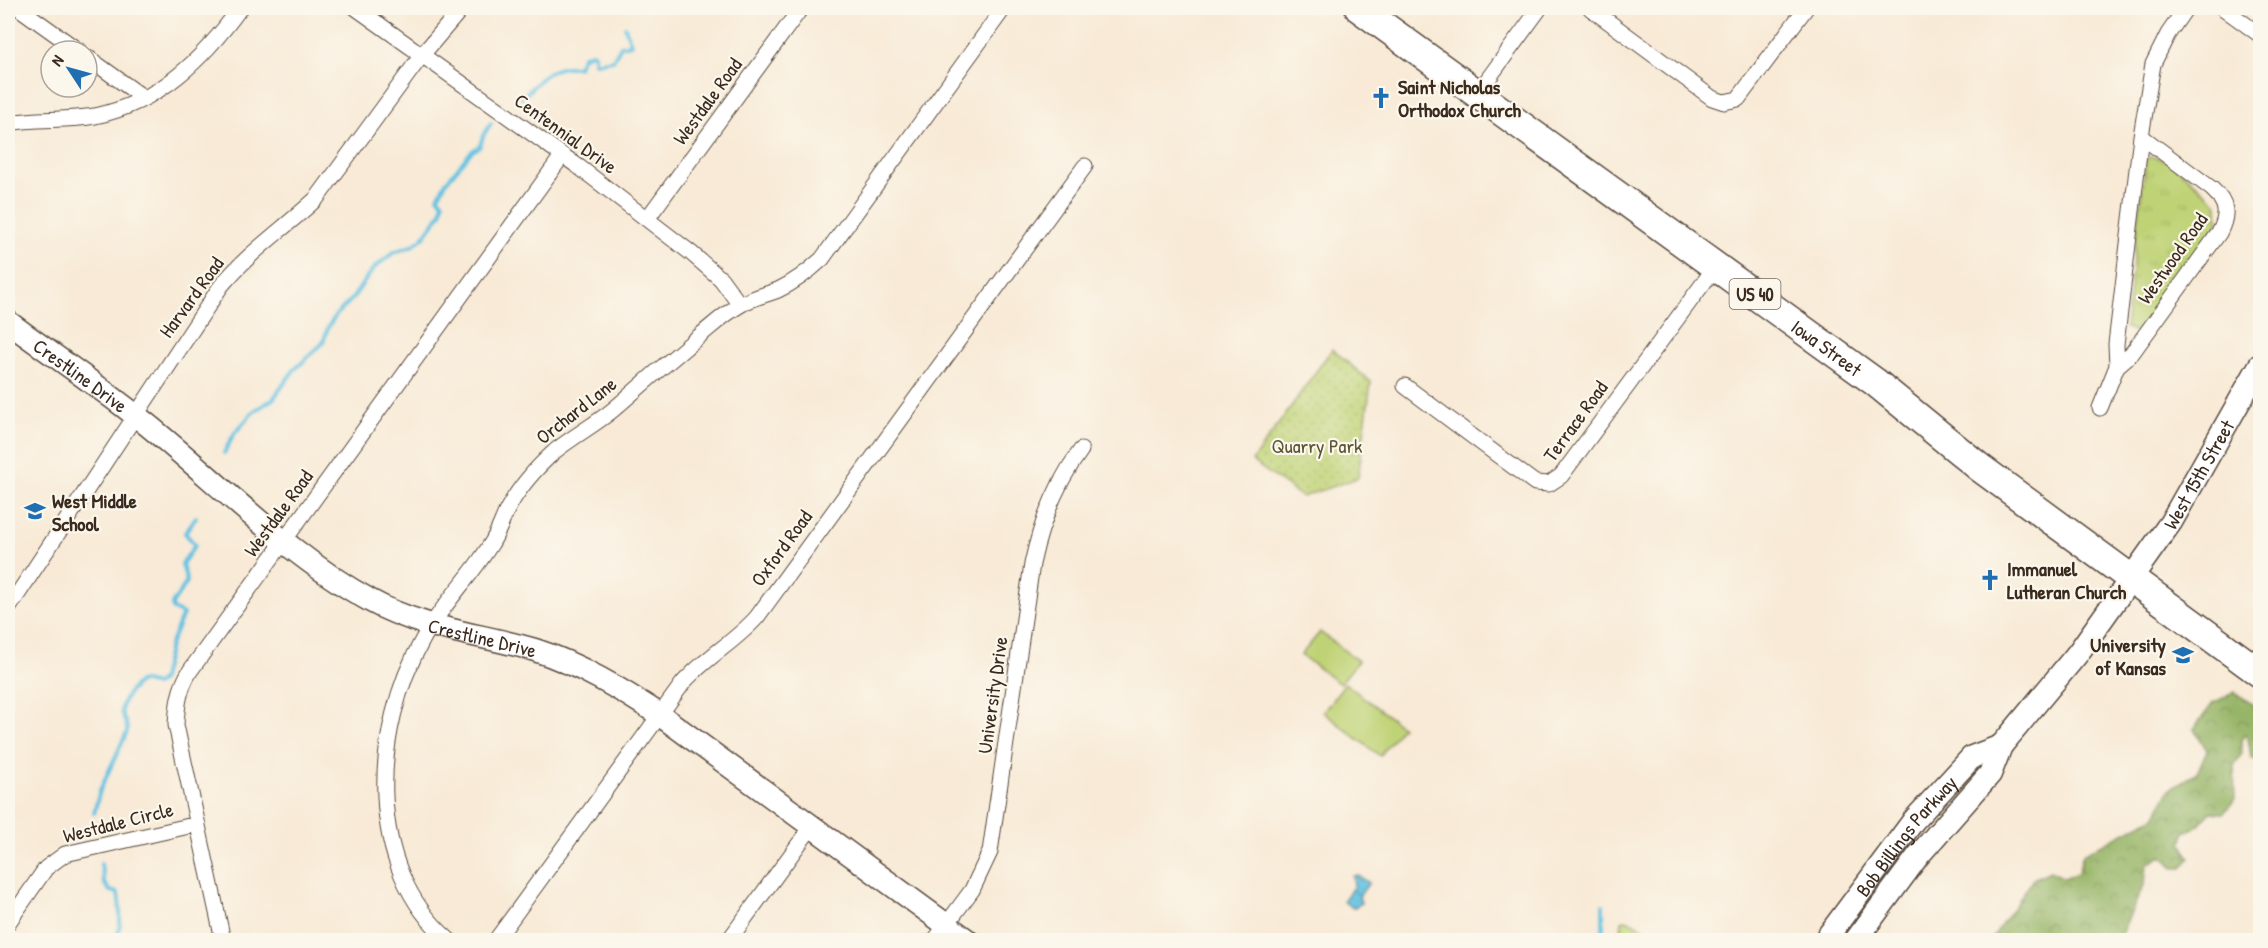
<svg xmlns="http://www.w3.org/2000/svg" width="2268" height="948" font-family="'Patrick Hand',sans-serif">
<style>
.grass{fill:url(#grass-tufts);stroke:#7d7e4a;stroke-width:1.5}
.forest{fill:url(#forest-crowns);stroke:#697042;stroke-width:1.5}
.park{fill:url(#park-dots);stroke:#7d7e4a;stroke-width:1.5}
.garden{fill:#bfd376;stroke:#7d7e4a;stroke-width:1.5}
.water{fill:url(#water-waves);stroke:#507680;stroke-width:1.5}
.lines{fill:none;stroke-linecap:round;stroke-linejoin:round}
.stream{stroke:#64c2e2;stroke-width:4}
.street-casing{stroke:#57473a;stroke-width:17}
.secondary-casing{stroke:#57473a;stroke-width:25}
.highway-casing{stroke:#57473a;stroke-width:31}
.street{stroke:#fff;stroke-width:15}
.secondary{stroke:#fff;stroke-width:22}
.highway{stroke:#fff;stroke-width:28}
.labels{text-anchor:middle;dominant-baseline:central;stroke-width:4.5;stroke-linejoin:round;paint-order:stroke}
.shield{fill:#fbf7ec;stroke:#75685c;stroke-width:1.5}
.shield-label{font-size:18px;font-weight:bold;fill:#3b2a1e}
.poi-label{font-size:20px;font-weight:bold;fill:#3b2a1e;stroke:#fbf7ec;text-anchor:start}
.street-label{font-size:20px;fill:#3b2a1e;stroke:#fbf7ec}
.park-label{font-size:20px;fill:#5c5434;stroke:#fbf7ec}
</style>
<defs>
<pattern id="grass-tufts" width="24" height="20" patternUnits="userSpaceOnUse" patternTransform="scale(1.5)"><rect width="24" height="20" fill="#bfd376"/><path d="M3 7l-1-3M5 7V3M7 7l1-3M15 17l-1-3M17 17v-4M19 17l1-3" fill="none" stroke="#a5b566"/></pattern>
<pattern id="forest-crowns" width="20" height="18" patternUnits="userSpaceOnUse" patternTransform="scale(1.5)"><rect width="20" height="18" fill="#97b567"/><path d="M2 6a3 3 0 1 1 6 0M12 15a3 3 0 1 1 6 0" fill="none" stroke="#7c9354"/></pattern>
<pattern id="park-dots" width="8" height="8" patternUnits="userSpaceOnUse" patternTransform="scale(1.5)"><rect width="8" height="8" fill="#bfd376"/><path d="M2 2h.1M6 6h.1" fill="none" stroke="#a5b566" stroke-width="1.8" stroke-linecap="round"/></pattern>
<pattern id="water-waves" width="16" height="10" patternUnits="userSpaceOnUse" patternTransform="scale(1.5)"><rect width="16" height="10" fill="#64c2e2"/><path d="M0 5q4-4 8 0t8 0" fill="none" stroke="#549eb7"/></pattern>
</defs>
<rect width="100%" height="100%" fill="#fbf7ec"/>
<filter id="ink" filterUnits="userSpaceOnUse"><feTurbulence type="fractalNoise" baseFrequency=".0167" numOctaves="2"/><feDisplacementMap in="SourceGraphic" scale="12" xChannelSelector="R" yChannelSelector="G"/><feConvolveMatrix kernelMatrix="1 2 1 2 8 2 1 2 1" color-interpolation-filters="sRGB"/></filter>
<filter id="wash" filterUnits="userSpaceOnUse"><feTurbulence type="fractalNoise" baseFrequency=".008" numOctaves="4" result="noise"/><feDisplacementMap in="SourceGraphic" scale="24" xChannelSelector="R" yChannelSelector="G"/><feGaussianBlur stdDeviation="1.35" result="paint"/><feColorMatrix in="noise" values="0 0 0 0 0 0 0 0 0 0 0 0 0 0 0 0 0 1.4 0 .05"/><feComposite in="paint" operator="in"/></filter>
<g filter="url(#wash)">
<rect width="100%" height="100%" fill="#f8ead6"/>
<path class="grass" d="M2150,157C2170,155 2203,191 2218,204V223L2142,328L2133,331L2125,328L2146,158Z"/>
<path class="forest" d="M2235,692L2260,710V762L2251,757L2249,743L2245,734L2241,740L2242,753L2234,766L2235,799L2224,813L2211,812L2197,827L2185,832L2181,843L2190,858L2182,868H2174L2162,856L2147,864L2145,883L2118,940H1991L2033,879L2050,871L2064,878L2078,873L2083,854L2155,817L2169,790L2197,773L2207,750L2194,729L2213,703Z"/>
<path class="park" d="M1332,349L1371,382L1358,478L1302,497L1252,461Z
M1624,920C1636,921 1647,929 1650,940H1620L1622,921Z"/>
<path class="garden" d="M1320,632L1358,661L1340,684L1301,655Z
M1345,683L1402,727L1380,756L1323,712Z"/>
<path class="water" d="M1353,876H1359L1369,883L1359,896L1361,903L1353,908L1343,901L1354,886Z"/>
<g class="lines">
<path class="stream" d="M522,98C542,78 548,65 578,67L583,56L592,53L595,56V63L613,60L621,46L631,44L625,27
M224,453L234,434L254,411L273,399L294,370L323,343L328,327L336,315L352,299L373,269L394,252L412,246L423,238L441,213L443,203L438,197L446,182L471,152L480,146L483,136L491,123
M94,813L100,790L127,732C128,724 125,722 122,714C119,703 132,687 141,681L156,685L162,679L170,645L183,614L173,609L172,604L187,582L182,564L195,545L185,533L196,517
M101,864L104,883L110,891L118,893C120,908 123,928 115,940
M1603,905V940"/>
</g>
</g>
<g filter="url(#ink)">
<g class="lines">
<defs>
<path id="street" d="M19,8L79,51
M356,8L579,167L691,253L721,279L740,305
M1590,8L1712,98L1724,102L1738,99L1806,8
M2223,8L2260,35
M87,57L144,98
M1477,94L1540,8
M8,123C37,118 66,121 95,116C159,103 204,58 240,8
M2141,136L2153,64L2168,34L2186,8
M647,219L801,8
M1405,386L1535,483L1549,484L1561,476L1716,266
M2100,408L2117,366L2116,344L2141,136L2212,189C2227,203 2229,214 2219,233L2132,353L2117,366
M8,609L221,286C249,252 285,228 317,198L422,55L462,8
M8,923L46,868L65,854L198,824
M223,940L176,725C177,705 179,689 190,671L562,156
M449,940C364,868 372,729 423,639C441,606 469,579 489,547C497,536 501,523 507,510C519,487 536,468 555,451C574,436 596,424 614,409C641,385 669,361 697,338C711,327 724,314 740,305C751,298 765,295 778,290C795,282 808,272 822,259L1004,8
M496,940L683,683C706,657 735,642 757,617L1085,166
M729,940L812,826
M935,940L972,890L990,852L1032,564C1041,522 1055,485 1081,450"/>
<g id="secondary">
<path id="s1" d="M8,322C55,357 105,390 150,427C222,486 289,556 371,601C421,629 481,634 535,650C579,664 622,690 660,715L967,940"/>
<path id="s2" d="M1825,940L1914,820L1972,757L2001,746"/>
<path id="s3" d="M1856,940L1918,856L1990,774L2001,746L2078,653L2171,522L2260,365"/>
</g>
<g id="highway">
<path id="s4" d="M1359,8L1875,382L1979,467L2260,673"/>
</g>
</defs>
<use href="#street" class="street-casing"/>
<use href="#secondary" class="secondary-casing"/>
<use href="#highway" class="highway-casing"/>
<use href="#street" class="street"/>
<use href="#secondary" class="secondary"/>
<use href="#highway" class="highway"/>
</g>
</g>
<defs>
<symbol id="church-bare" viewBox="-9 -9 18 18"><path d="M-1.2-6h2.4v3.5h3.3v2.4h-3.3V6h-2.4V-.1h-3.3v-2.4h3.3Z" fill="#1f6fb2" stroke="#fbf7ec" stroke-width="2.5" paint-order="stroke"/></symbol>
<symbol id="school-bare" viewBox="-9 -9 18 18"><path d="M0-5L7-2L0 1L-7-2ZM-4 1L0 2.5L4 1V4Q0 6-4 4Z" fill="#1f6fb2" stroke="#fbf7ec" stroke-width="2.5" paint-order="stroke"/></symbol>
<symbol id="university-bare" viewBox="-9 -9 18 18"><path d="M0-5L7-2L0 1L-7-2ZM-4 1L0 2.5L4 1V4Q0 6-4 4Z" fill="#1f6fb2" stroke="#fbf7ec" stroke-width="2.5" paint-order="stroke"/></symbol>
</defs>
<g fill-rule="evenodd">
<use href="#church-bare" x="1366" y="83" width="30" height="30"/>
<use href="#school-bare" x="20" y="496" width="30" height="30"/>
<use href="#church-bare" x="1975" y="565" width="30" height="30"/>
<use href="#university-bare" x="2168" y="640" width="30" height="30"/>
</g>
<g class="labels">
<rect class="shield" x="1729.5" y="279" width="51" height="30" rx="4.5"/>
<g class="shield-label">
<text x="1755" y="294">US 40</text>
</g>
<g class="poi-label">
<text x="1398" y="86">Saint Nicholas<tspan x="1398" dy="23">Orthodox Church</tspan></text>
<text x="52" y="500">West Middle<tspan x="52" dy="23">School</tspan></text>
<text x="2007" y="568">Immanuel<tspan x="2007" dy="23">Lutheran Church</tspan></text>
<text x="2166" y="644" text-anchor="end">University<tspan x="2166" dy="23">of Kansas</tspan></text>
</g>
<g class="street-label">
<text transform="translate(707 101) rotate(-54)">Westdale Road</text>
<text transform="translate(566 133) rotate(36)">Centennial Drive</text>
<text transform="translate(2172 258) rotate(-55)">Westwood Road</text>
<text transform="translate(191 297) rotate(-54)">Harvard Road</text>
<text stroke="none"><textPath href="#s4" startOffset="578">Iowa Street</textPath></text>
<text stroke="none"><textPath href="#s1" startOffset="90">Crestline Drive</textPath></text>
<text transform="translate(576 410) rotate(-38)">Orchard Lane</text>
<text transform="translate(1575 421) rotate(-54)">Terrace Road</text>
<text stroke="none"><textPath href="#s3" startOffset="580">West 15th Street</textPath></text>
<text transform="translate(278 513) rotate(-54)">Westdale Road</text>
<text transform="translate(781 548) rotate(-54)">Oxford Road</text>
<text stroke="none"><textPath href="#s1" startOffset="576">Crestline Drive</textPath></text>
<text transform="translate(992 695) rotate(-82)">University Drive</text>
<text transform="translate(118 822) rotate(-14)">Westdale Circle</text>
<text stroke="none"><textPath href="#s2" startOffset="132">Bob Billings Parkway</textPath></text>
</g>
<g class="park-label">
<text x="1317" y="445">Quarry Park</text>
</g>
</g>
<rect width="2268" height="948" fill="none" stroke="#fbf7ec" stroke-width="30"/>
<g transform="translate(69 69) rotate(306)"><circle r="28" fill="#fbf7ec" stroke="#aea59a" stroke-width="1.5"/>
<path d="M0-4.5L10 22L0 15L-10 22Z" fill="#1f6fb2"/>
<text y="-9" font-size="16" font-weight="bold" text-anchor="middle" fill="#3b2a1e">N</text>
</g>
</svg>
